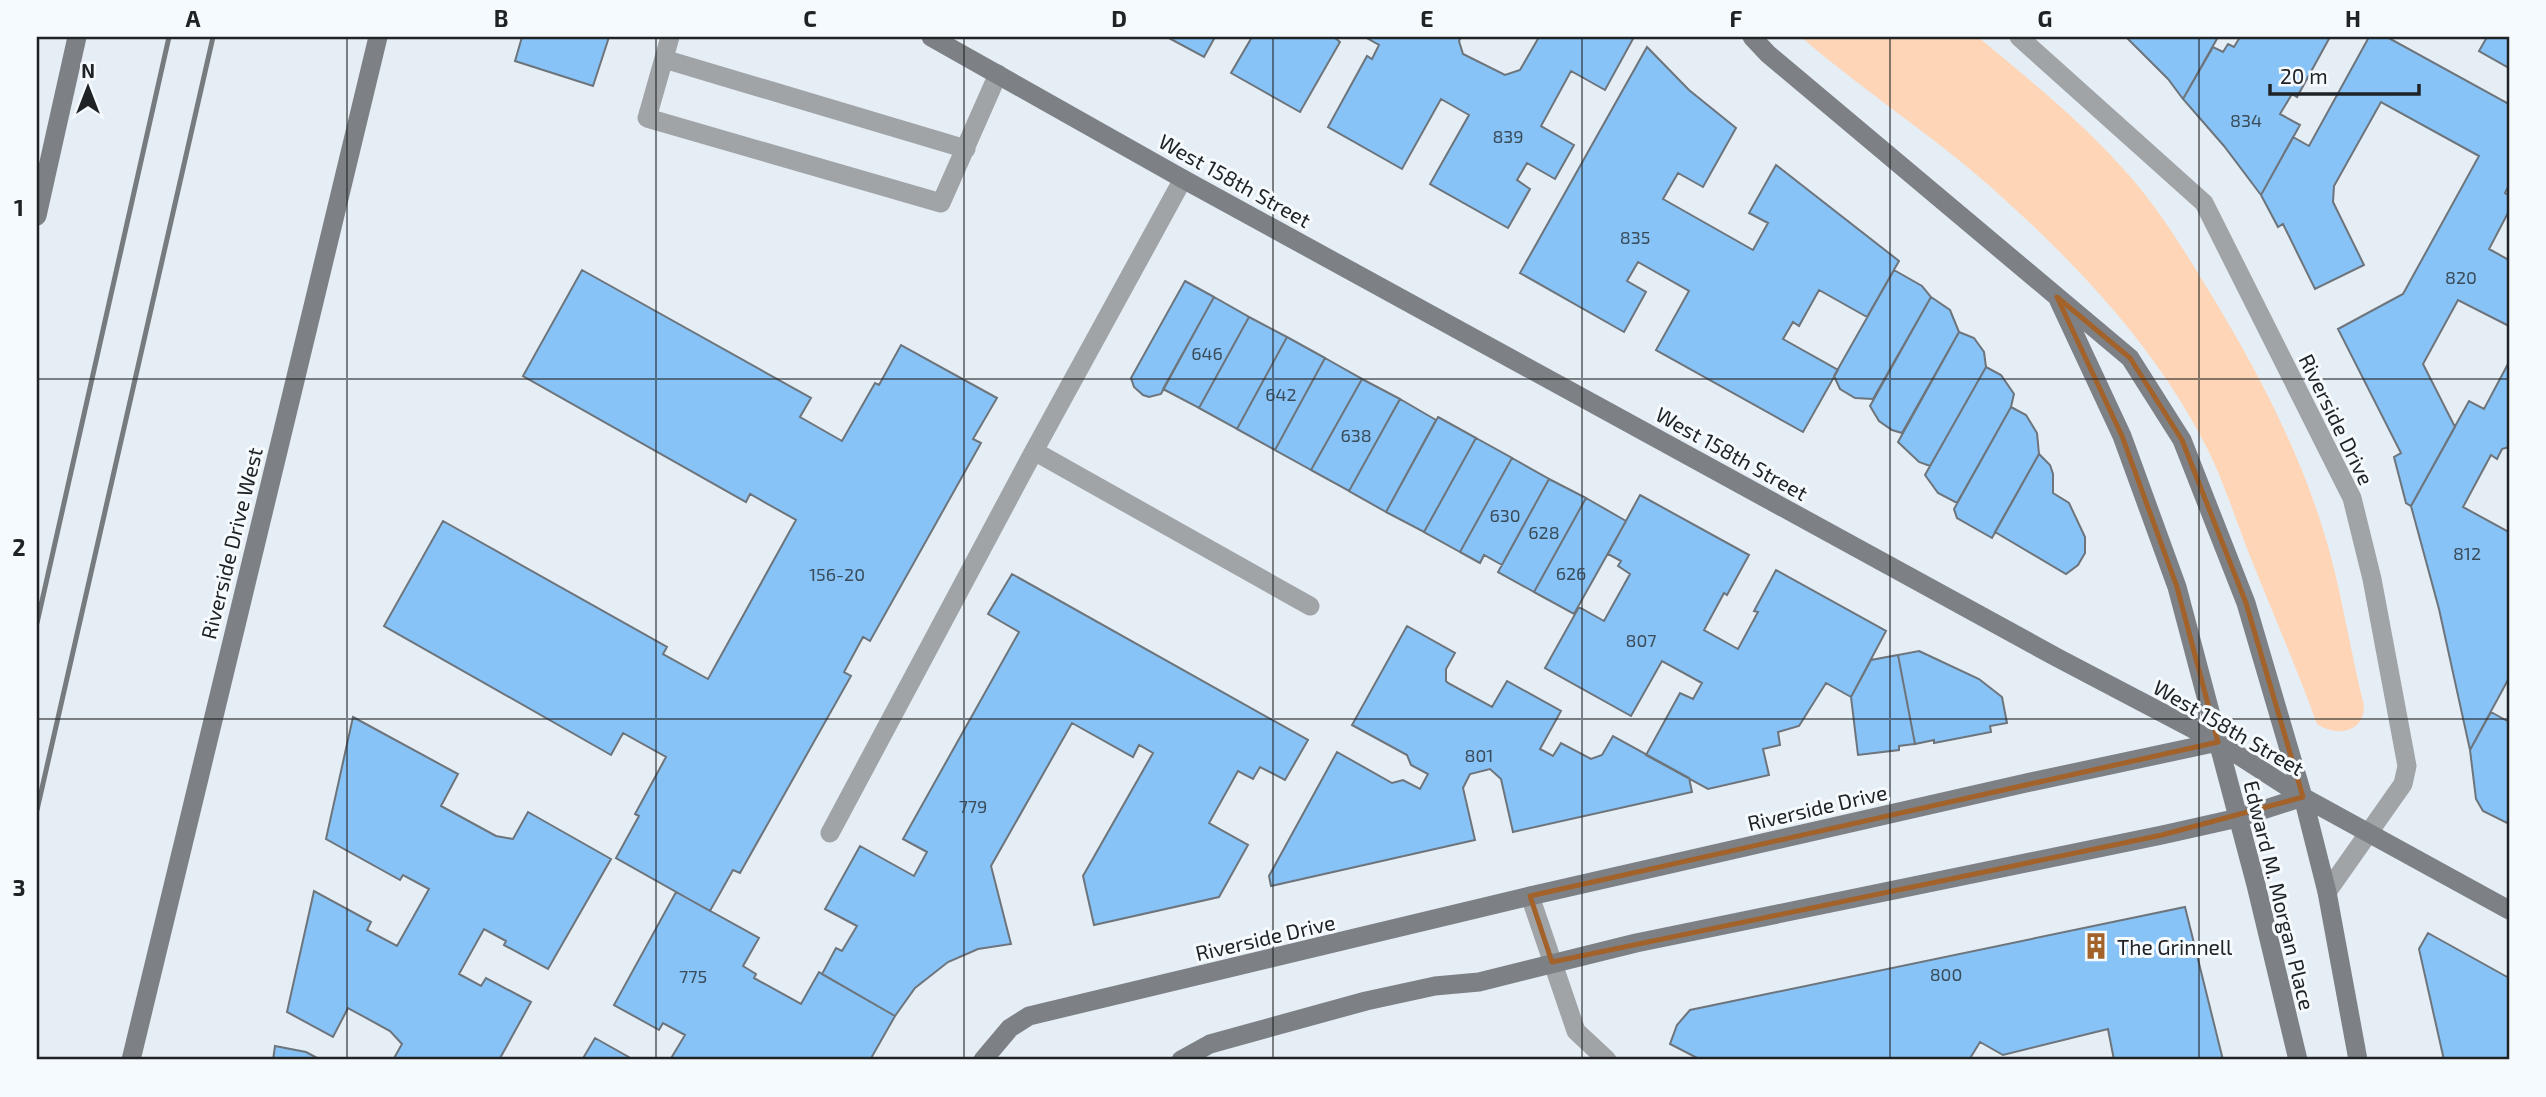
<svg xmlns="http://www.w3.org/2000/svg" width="2546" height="1097" font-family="'Exo 2',sans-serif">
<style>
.green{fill:#fed5b6}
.building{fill:#87c3f6;stroke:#6d747b;stroke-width:2}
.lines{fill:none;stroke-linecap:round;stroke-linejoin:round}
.service{stroke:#a1a4a7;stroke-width:19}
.minor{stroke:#a1a4a7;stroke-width:19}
.tertiary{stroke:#a1a4a7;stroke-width:19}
.secondary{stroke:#7d8186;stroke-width:19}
.rail{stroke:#767b7f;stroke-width:5}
.marked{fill:none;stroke:#a2622a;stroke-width:5;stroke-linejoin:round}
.grid{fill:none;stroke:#202325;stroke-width:2;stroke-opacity:0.55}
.labels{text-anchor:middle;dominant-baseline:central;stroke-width:6;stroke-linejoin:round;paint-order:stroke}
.number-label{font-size:18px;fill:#3a4b59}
.street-label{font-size:21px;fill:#202325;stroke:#f5fafe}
.poi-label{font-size:21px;fill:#202325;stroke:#f5fafe;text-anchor:start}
.neatline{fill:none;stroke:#202325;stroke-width:2.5}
.grid-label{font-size:23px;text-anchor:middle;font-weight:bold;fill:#202325}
</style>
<rect width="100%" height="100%" fill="#e5edf5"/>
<path class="green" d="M1801,37H1978C2030,80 2083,123 2127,173C2159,209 2184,250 2209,291C2260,375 2307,464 2332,561C2344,608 2352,658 2364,706C2364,733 2336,737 2317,724C2297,669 2274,616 2252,561C2237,524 2225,484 2207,448C2156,347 2076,263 1992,188C1931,134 1862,90 1801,37Z"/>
<path class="building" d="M522,37H609L593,86L515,61Z
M1167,37H1215L1204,57Z
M1252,37H1334L1340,42L1300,112L1231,73Z
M1365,37H1461L1459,41L1463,54L1505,75L1520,70L1539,37H1634L1605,90L1571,71L1541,126L1574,145L1555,179L1527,163L1517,180L1530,189L1508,228L1430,184L1469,115L1441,99L1402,169L1328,127L1367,56L1372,59L1379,45Z
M2126,37H2218L2183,99L2168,79Z
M2240,37H2330L2297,97L2292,94L2280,114L2300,125L2261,195L2224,146L2183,99L2213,47L2223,52L2228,44L2234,47Z
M2369,37H2387L2509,104V185L2505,193L2509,195V211L2489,249L2509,260V326L2458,300L2423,364L2455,427L2411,506L2406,503L2394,457L2401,453L2338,329L2403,294L2479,156L2381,102L2334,186L2333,202L2364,265L2315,289L2283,224L2278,227L2261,195L2293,137L2309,146Z
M2487,37H2509V68L2479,51Z
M1647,47L1689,90L1736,128L1703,187L1678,173L1663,199L1753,250L1768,223L1749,213L1776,165L1899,261L1867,317L1819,290L1799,326L1793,322L1783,339L1838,370L1803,432L1656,350L1689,291L1638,262L1627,281L1646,292L1624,332L1520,273Z
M582,270L811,398L800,417L842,441L875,383L879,385L901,345L997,398L973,439L981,443L870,641L863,637L844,672L851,676L740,873L733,870L710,911L616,858L639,816L635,814L666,757L623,733L611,755L384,626L443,521L667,647L663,654L708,679L796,520L750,494L746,502L523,376Z
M1894,270L1922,286L1931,297L1873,399L1855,398L1840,389L1834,376Z
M1185,281L1214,297L1161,394L1149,397L1143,395L1134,387L1131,378Z
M1214,297L1249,317L1199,408L1163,389Z
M1931,297L1950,310L1959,332L1902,433L1892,430L1879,421L1870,406Z
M1249,317L1287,337L1237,429L1199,408Z
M1959,332L1974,338L1984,352L1986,367L1930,466L1919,462L1898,442Z
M1287,337L1325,358L1275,450L1237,429Z
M1325,358L1362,379L1311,470L1275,450Z
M2509,362V447L2502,449L2497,459L2491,455L2463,507L2509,532V678L2470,750L2439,609L2411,506L2469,401L2484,409Z
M1986,367L2001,375L2014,394L2011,407L1957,503L1938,493L1925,475Z
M1362,379L1400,399L1349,491L1311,470Z
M1400,399L1436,420L1386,512L1349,491Z
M2011,407L2026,415L2037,433L2039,454L1992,538L1957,518L1954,509Z
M1438,417L1476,438L1424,532L1386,512Z
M1476,438L1512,458L1460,552L1424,532Z
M2039,454L2050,465L2053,474V493L2069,503L2085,537V553L2078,565L2066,574L1995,532Z
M1512,458L1549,479L1502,565L1484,555L1480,563L1460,552Z
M1549,479L1586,498L1534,592L1498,572Z
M1640,495L1749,555L1727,595L1724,593L1704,630L1738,649L1758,612L1754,611L1776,570L1886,631L1851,697L1826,683L1799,726L1778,732L1780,745L1763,749L1769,775L1708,789L1646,755L1680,693L1693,699L1702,683L1662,661L1631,716L1545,668L1579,607L1604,621L1630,574L1618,566L1621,561L1608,554Z
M1586,498L1626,521L1574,614L1534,592Z
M1012,574L1308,740L1285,780L1260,767L1253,779L1238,771L1209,823L1248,845L1219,897L1094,925L1083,876L1153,753L1139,745L1133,757L1072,723L991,866L1011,944L978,949L948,962L915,988L895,1016L822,974L836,948L842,951L857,926L825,909L860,846L914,876L927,852L903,839L1019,632L988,614Z
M1407,626L1455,653L1446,669V681L1448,683L1492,707L1507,681L1561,711L1540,749L1553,756L1561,743L1591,759L1602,755L1613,736L1689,778L1692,792L1513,832L1501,779L1490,769L1470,774L1463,788L1475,840L1271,886L1269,876L1337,752L1392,783L1403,780L1420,789L1428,774L1411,765L1407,755L1352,725Z
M1919,651L1979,679L2002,697L2007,723L1990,726L1991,732L1934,743V740L1915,744L1898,655Z
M1898,655L1915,744L1899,746V750L1858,755L1851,697L1871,660Z
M2491,712L2509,722V824L2483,811L2476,799L2470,750Z
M353,717L458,774L441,806L496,836L513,839L528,812L611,859L548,969L504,945L506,941L484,929L459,974L481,986L486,978L531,1002L499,1060H393L402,1044L390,1031L348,1008L333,1037L287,1012L314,891L371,922L367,930L397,946L429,889L403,875L400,880L326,839Z
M676,892L759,938L743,966L756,974L754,978L801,1004L819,972L895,1016L870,1060H670L685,1035L663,1023L659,1030L614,1005Z
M2185,907L2223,1060H2114L2108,1029L2003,1055L1980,1042L1969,1060H1701L1670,1044L1677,1025L1690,1010Z
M2428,933L2509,978V1060H2444L2419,949Z
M595,1038L634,1060H582Z
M275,1046L306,1052L321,1060H273Z"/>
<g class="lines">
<path class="service" d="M670,37L647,118L941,203L998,74
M664,59L966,149
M1034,451L1310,606
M830,833L1034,451L1183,179"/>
<path class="minor" d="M2019,37L2204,203L2352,498L2372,579L2407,766L2403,784L2327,892"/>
<path class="tertiary" d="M1530,896L1576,1031L1607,1060"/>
<path class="secondary" d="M931,37L1183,179L2056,657L2218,742L2303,797L2509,910
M1752,37L1768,54L2130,358L2182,440L2246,603L2303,797L2327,892L2358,1060
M37,216L77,37
M2059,301L2122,436L2177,587L2256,885L2298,1060
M131,1060L378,37
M983,1060L1010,1028L1029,1016L1530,896L2026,783L2218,742
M1181,1060L1210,1044L1366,1001L1435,986L1479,982L1636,943L2162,835L2238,818L2303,797"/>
<path class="rail" d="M37,623L169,37
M37,810L213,37"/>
</g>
<path class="marked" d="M2057,297L2130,358L2182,440L2246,603L2303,797L2162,835L1552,962L1530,896L2218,742L2177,587L2122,436Z"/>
<path class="grid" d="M347,37V1060M656,37V1060M964,37V1060M1273,37V1060M1582,37V1060M1890,37V1060M2199,37V1060M37,379H2509M37,719H2509"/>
<defs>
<symbol id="building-bare" viewBox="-9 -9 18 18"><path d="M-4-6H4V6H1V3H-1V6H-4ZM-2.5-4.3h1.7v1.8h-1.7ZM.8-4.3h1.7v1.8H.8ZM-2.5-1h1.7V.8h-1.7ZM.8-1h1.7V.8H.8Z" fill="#a2622a" stroke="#f5fafe" stroke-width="2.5" paint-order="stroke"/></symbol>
</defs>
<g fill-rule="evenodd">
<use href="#building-bare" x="2077" y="927" width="38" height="38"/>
</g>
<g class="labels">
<g class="number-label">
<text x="2246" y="120">834</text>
<text x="1508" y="136">839</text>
<text x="1635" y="237">835</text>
<text x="2461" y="277">820</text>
<text x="1207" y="353">646</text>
<text x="1281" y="394">642</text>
<text x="1356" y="435">638</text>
<text x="1505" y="515">630</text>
<text x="1544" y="532">628</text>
<text x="2467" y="553">812</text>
<text x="1571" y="573">626</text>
<text x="837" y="574">156-20</text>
<text x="1641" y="640">807</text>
<text x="1479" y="755">801</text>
<text x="973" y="806">779</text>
<text x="1946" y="974">800</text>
<text x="693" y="976">775</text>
</g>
<g class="street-label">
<text transform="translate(1235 180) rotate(29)">West 158th Street</text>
<text transform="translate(2337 419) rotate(64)">Riverside Drive</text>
<text transform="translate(1732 453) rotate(29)">West 158th Street</text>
<text transform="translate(231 543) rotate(-76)">Riverside Drive West</text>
<text transform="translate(2229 727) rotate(30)">West 158th Street</text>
<text transform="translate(1817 807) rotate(-13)">Riverside Drive</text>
<text transform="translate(2280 895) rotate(76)">Edward M. Morgan Place</text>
<text transform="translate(1265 937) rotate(-13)">Riverside Drive</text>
</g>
<g class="poi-label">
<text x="2117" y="946">The Grinnell</text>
</g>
</g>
<rect width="2546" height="1097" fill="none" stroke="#f5fafe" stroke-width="77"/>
<g transform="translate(88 88)" stroke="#f5fafe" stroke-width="5" paint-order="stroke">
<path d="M0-5L12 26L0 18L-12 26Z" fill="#202325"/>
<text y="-10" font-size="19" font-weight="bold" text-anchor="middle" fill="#202325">N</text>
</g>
<path d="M2270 84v10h149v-10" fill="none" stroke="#202325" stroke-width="3.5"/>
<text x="2280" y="84" font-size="21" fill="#202325" stroke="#f5fafe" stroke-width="5" paint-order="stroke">20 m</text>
<rect x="38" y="38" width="2470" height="1020" class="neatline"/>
<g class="grid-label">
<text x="193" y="27">A</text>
<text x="501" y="27">B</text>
<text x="810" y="27">C</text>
<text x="1119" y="27">D</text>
<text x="1427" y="27">E</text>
<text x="1736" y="27">F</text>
<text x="2045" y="27">G</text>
<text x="2353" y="27">H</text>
<text x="19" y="216">1</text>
<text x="19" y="556">2</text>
<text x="19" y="896">3</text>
</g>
</svg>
